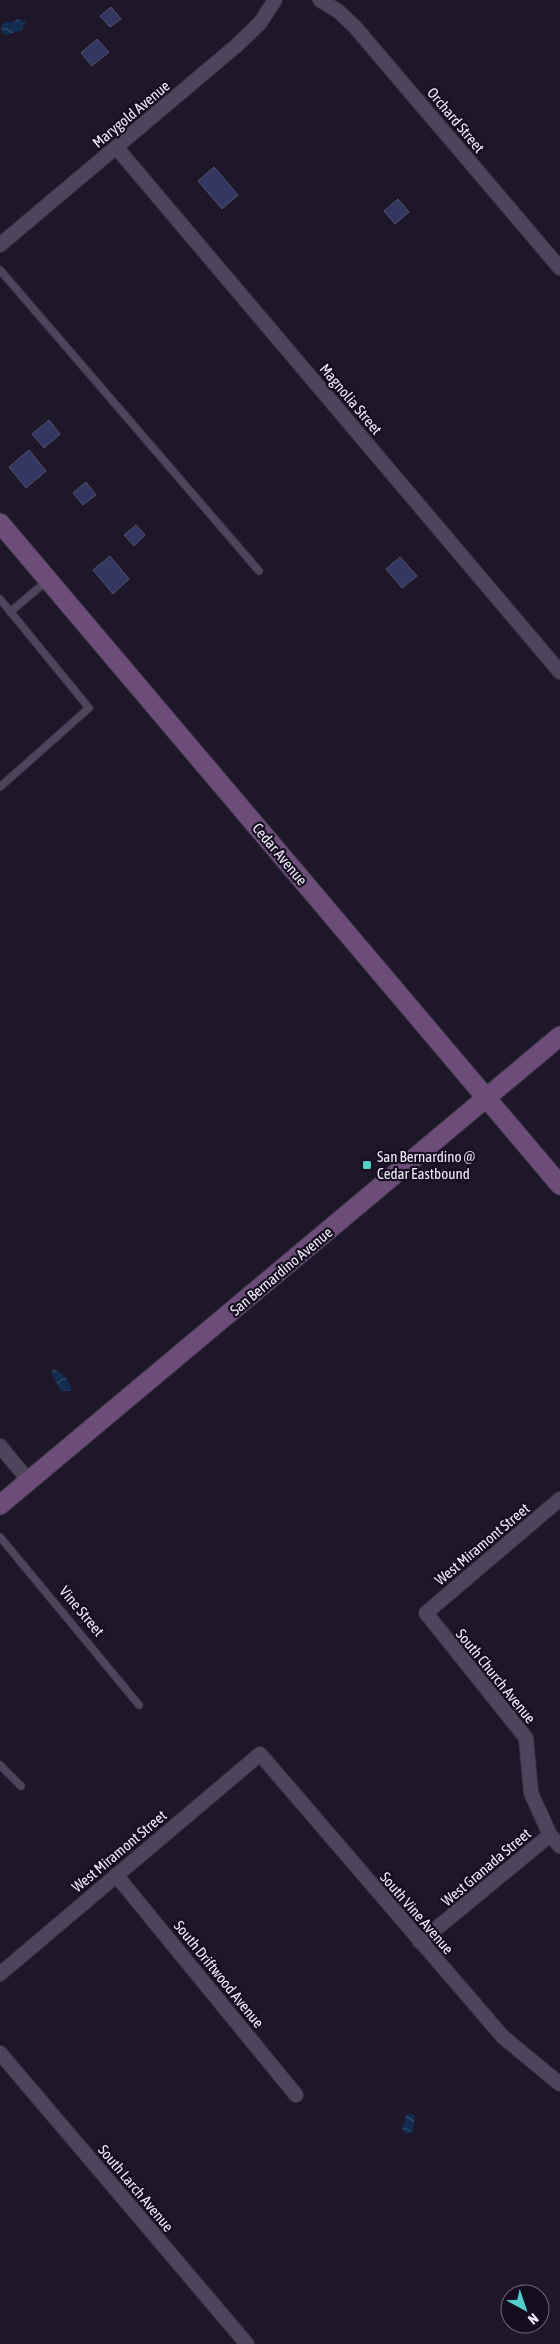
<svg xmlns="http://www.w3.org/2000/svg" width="560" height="2344" font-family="'Asap Condensed',sans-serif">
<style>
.water{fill:url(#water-waves)}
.building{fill:#343761;stroke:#505369}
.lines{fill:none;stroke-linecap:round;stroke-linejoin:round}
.lane-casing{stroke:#373240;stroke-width:9}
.street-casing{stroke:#373240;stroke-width:16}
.secondary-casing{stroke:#373240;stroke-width:21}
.lane{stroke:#4d455b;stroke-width:7}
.street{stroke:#4d455b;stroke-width:14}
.secondary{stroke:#6c4c79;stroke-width:19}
.poi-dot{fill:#53cdc9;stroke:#150e20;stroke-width:2}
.labels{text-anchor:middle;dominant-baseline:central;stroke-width:4.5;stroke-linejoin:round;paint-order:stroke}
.street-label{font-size:15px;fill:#f1edfa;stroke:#150e20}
.poi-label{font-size:15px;fill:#f1edfa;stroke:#150e20;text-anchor:start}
</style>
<defs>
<pattern id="water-waves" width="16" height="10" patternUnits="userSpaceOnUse" patternTransform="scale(1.25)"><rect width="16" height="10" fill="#132d50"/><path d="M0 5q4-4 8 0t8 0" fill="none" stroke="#364c6a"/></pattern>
</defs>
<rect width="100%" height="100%" fill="#1e172a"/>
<path class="water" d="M19,19L26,22L22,30L6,35L2,33L1,27L4,22H13Z
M53,1369C64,1373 70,1381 71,1391H61L51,1373Z
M410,2113L415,2116L413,2131L407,2134L401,2128L405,2123V2116Z"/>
<path class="building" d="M111,7L121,19L110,27L100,16Z
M97,39L109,52L92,66L81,53Z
M214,167L238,195L222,209L198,181Z
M398,199L409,212L395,224L384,211Z
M49,420L60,434L44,448L32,434Z
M29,450L46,471L26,488L9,467Z
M86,482L96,495L83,505L73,493Z
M136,525L145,535L134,546L124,535Z
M110,556L129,579L113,594L93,570Z
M400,557L417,576L402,588L386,569Z"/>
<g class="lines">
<defs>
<path id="lane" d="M0,270L259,571
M0,599L89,708L0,787
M10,612L48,580
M0,1537L139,1705
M0,1765L21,1786"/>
<path id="street" d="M320,0L338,11L355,27L560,268
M116,147L560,672
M0,245L236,46L260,23L275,0
M0,1446L29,1481
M560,1499L426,1613L526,1738L531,1793L550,1835L560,1846
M116,1875L296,2095
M420,1942L550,1835
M0,1974L260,1754L503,2037L560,2084
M0,2053L247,2344"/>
<path id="secondary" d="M0,523L560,1185
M0,1505L560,1036"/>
</defs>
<use href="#lane" class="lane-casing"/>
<use href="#street" class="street-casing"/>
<use href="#secondary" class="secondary-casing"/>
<use href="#lane" class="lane"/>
<use href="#street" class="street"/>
<use href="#secondary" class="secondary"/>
</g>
<rect class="poi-dot" x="362" y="1160" width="10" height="10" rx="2.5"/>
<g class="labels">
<g class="street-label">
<text transform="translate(131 114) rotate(-40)">Marygold Avenue</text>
<text transform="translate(456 120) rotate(50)">Orchard Street</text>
<text transform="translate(351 399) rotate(50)">Magnolia Street</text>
<text transform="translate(280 854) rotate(50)">Cedar Avenue</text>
<text transform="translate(281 1271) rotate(-40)">San Bernardino Avenue</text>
<text transform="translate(482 1544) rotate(-40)">West Miramont Street</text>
<text transform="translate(82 1611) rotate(50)">Vine Street</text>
<text transform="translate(496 1676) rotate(51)">South Church Avenue</text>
<text transform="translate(119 1851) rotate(-40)">West Miramont Street</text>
<text transform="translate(486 1867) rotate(-40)">West Granada Street</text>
<text transform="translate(417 1913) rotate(49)">South Vine Avenue</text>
<text transform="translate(219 1974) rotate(51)">South Driftwood Avenue</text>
<text transform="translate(136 2188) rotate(50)">South Larch Avenue</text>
</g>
<g class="poi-label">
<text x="377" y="1156">San Bernardino @<tspan x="377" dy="17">Cedar Eastbound</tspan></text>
</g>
</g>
<g transform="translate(525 2309) rotate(140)"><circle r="24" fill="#150e20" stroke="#6d6777"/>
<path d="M0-4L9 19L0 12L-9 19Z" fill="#53cdc9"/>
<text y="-8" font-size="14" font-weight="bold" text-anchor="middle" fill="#f1edfa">N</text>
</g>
</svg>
